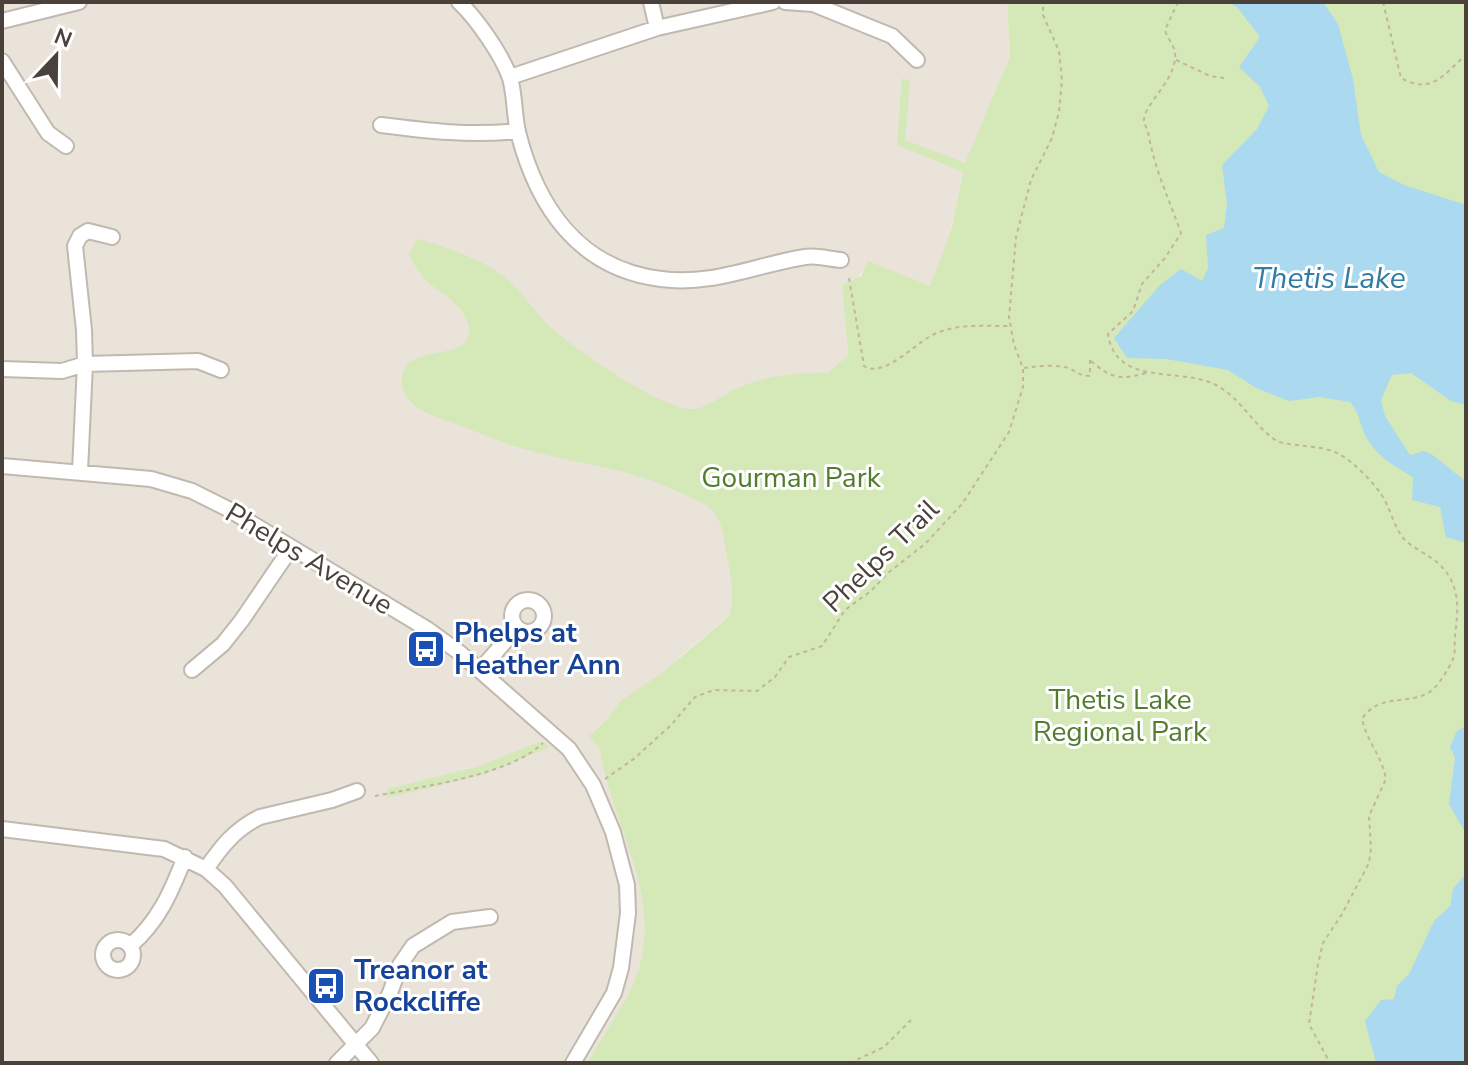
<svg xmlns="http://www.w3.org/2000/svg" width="1468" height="1065" font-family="'Nunito Sans',sans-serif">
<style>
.residential{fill:#e9e3da}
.green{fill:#d5e8b7}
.water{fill:#abd9ef}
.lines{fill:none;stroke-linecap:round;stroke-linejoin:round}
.minor-casing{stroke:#c1b9af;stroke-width:18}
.path{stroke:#c3b4a0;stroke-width:2;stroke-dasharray:4 4;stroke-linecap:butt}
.minor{stroke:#fff;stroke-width:14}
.labels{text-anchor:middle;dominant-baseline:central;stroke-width:6;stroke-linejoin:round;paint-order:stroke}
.park-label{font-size:28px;fill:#517c2d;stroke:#fff}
.street-label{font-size:28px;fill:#4a423a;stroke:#fff}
.transit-label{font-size:28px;font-weight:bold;fill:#164399;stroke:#fff;text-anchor:start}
.water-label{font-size:30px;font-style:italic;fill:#307ca5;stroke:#fff}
</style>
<rect width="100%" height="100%" fill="#f6f2ec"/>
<path class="residential" d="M2,2H1007L1010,57L963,171L947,248L930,286L867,266L857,279L842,285L848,355L828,373L784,569L681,656L595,743L606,759L653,883L637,1001L600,1063H2Z"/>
<path class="green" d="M1007,2H1466V1063H589C602,1033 625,1008 636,977C666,899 611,824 600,750L589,736L604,723L622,700L662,673L729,616C735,598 732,580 728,562C725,546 724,522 712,510C704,502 691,498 681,493C635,470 596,467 547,455C518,449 490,437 461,426C445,419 425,415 412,403C406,397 402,390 402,382C401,337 480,368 468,323C463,304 439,293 426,280C419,273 414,264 409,255L417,239C443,246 473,256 496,271C517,284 530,306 547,324C569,346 664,412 694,409C709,408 724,393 738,388C767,376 797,372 828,373L848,355L842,285L861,276L868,261L930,286L951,230L963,172L897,145L902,78L910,81L905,140L965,163L1010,57Z
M541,741L549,747L482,775L387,798V789L477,767Z"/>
<path class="water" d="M1228,2H1323L1338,24L1353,79L1361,135L1379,172L1404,185L1466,205V405L1451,401L1411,373L1392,375L1381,400L1385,416L1410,455C1415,454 1419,452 1423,451C1432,451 1456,475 1466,481V543L1446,537L1440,507L1412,500L1413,477C1393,466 1371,452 1363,430C1358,417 1359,413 1350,402L1320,397L1289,401L1256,388L1228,370L1166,359L1127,358L1114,338L1160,285L1181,269L1202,281L1208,268L1206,235L1224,228L1227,204L1222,165L1257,129L1269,106L1260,87L1239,67L1260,37L1237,7Z
M1466,726V834L1449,804L1455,758L1450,747L1457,731Z
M1466,873V1063H1376L1365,1021L1381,1000L1394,999L1397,986L1409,974L1434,921L1450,906L1453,889Z"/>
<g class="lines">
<defs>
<path id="minor" d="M459,2C477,19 502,55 510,78C515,95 514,115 518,132C537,207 579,269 661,279C712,286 755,265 805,257C816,255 829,259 841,260
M651,2L657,28
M785,2L813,4L892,36L917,60
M2,21L79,2
M2,61L48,133L66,146
M510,77L657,28L773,2
M381,125C428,131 471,136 518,131
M2,369L62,371L85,364L84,330L75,246L80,236L88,231L112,237
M2,466L151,479L192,491L228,509L427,629L460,653L569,749L593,785L613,832L627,885L628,913L621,968L614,993L573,1063
M80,471L85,364L198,361L221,370
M512 616a16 16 0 1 1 32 0a16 16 0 1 1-32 0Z
M192,670L223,644L242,620L291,548
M480,670L517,628
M2,829L164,849L206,869L225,886L371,1063
M206,869C221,847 235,829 260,817L332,800L357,791
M103 955a15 15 0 1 1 30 0a15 15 0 1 1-30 0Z
M130,946C159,921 171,892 185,857
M337,1063L372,1028L390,993L400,965L413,946L452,922L490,917"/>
</defs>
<use href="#minor" class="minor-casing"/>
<path class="path" d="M1178,2L1165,30C1167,38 1174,45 1175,53C1178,78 1144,104 1144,120C1144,125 1147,128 1148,132C1154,168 1169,199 1181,233L1165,258L1142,284L1133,311L1108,334C1116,387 1178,367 1214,384C1241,397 1253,426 1277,441C1287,446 1321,445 1337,453C1352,460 1371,480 1381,494C1390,507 1393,525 1403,538C1413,549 1431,555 1442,567C1461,588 1458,610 1455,636C1454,644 1456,651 1453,659C1448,670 1438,687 1428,693C1406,705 1379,693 1362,719C1367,742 1382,756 1386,779L1369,816L1371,848L1369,863L1342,914L1323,943L1318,964L1309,1024L1330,1063
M1383,2L1401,78C1432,95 1443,75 1466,55
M1176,60L1210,76L1224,78
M849,278L864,366C883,378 913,346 929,337C952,323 982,326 1009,326
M1091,361C1112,379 1120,380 1146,373
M1024,368C1035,366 1061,364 1071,369C1079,374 1080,375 1090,376V360
M605,779L635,758L671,725L695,697L714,690L757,691L775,677L789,657L822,646L845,610L871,591L889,572L925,544L962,504L1009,432L1023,387V368L1014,345L1009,317L1016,237L1031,180L1052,138L1059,112L1062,80L1059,51L1043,15V2
M375,796C422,786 509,776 543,743
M850,1063L884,1047L911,1020"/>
<use href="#minor" class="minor"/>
</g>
<defs>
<symbol id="bus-square" viewBox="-11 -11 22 22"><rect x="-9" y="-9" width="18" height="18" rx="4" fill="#1a4fb4" stroke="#fff"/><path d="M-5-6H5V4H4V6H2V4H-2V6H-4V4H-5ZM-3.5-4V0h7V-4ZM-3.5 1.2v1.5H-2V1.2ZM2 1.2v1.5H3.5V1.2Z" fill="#fff"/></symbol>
</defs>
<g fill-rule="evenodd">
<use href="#bus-square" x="404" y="627" width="44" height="44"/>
<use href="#bus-square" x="304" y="964" width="44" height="44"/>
</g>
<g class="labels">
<g class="park-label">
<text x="791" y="478">Gourman Park</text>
<text x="1120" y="700">Thetis Lake<tspan x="1120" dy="32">Regional Park</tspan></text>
</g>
<g class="street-label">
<text transform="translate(881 556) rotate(-44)">Phelps Trail</text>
<text transform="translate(309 559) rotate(31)">Phelps Avenue</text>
</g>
<g class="transit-label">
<text x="454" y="633">Phelps at<tspan x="454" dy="32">Heather Ann</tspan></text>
<text x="354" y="970">Treanor at<tspan x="354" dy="32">Rockcliffe</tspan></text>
</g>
<g class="water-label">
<text x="1329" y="278">Thetis Lake</text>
</g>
</g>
<rect width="1468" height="1065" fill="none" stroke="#4a423a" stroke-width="8"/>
<g transform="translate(56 56) rotate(22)" stroke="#ffffff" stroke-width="6" paint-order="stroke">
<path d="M0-6L14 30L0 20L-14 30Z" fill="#4a423a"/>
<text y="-12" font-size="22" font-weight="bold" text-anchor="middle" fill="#4a423a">N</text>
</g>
</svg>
